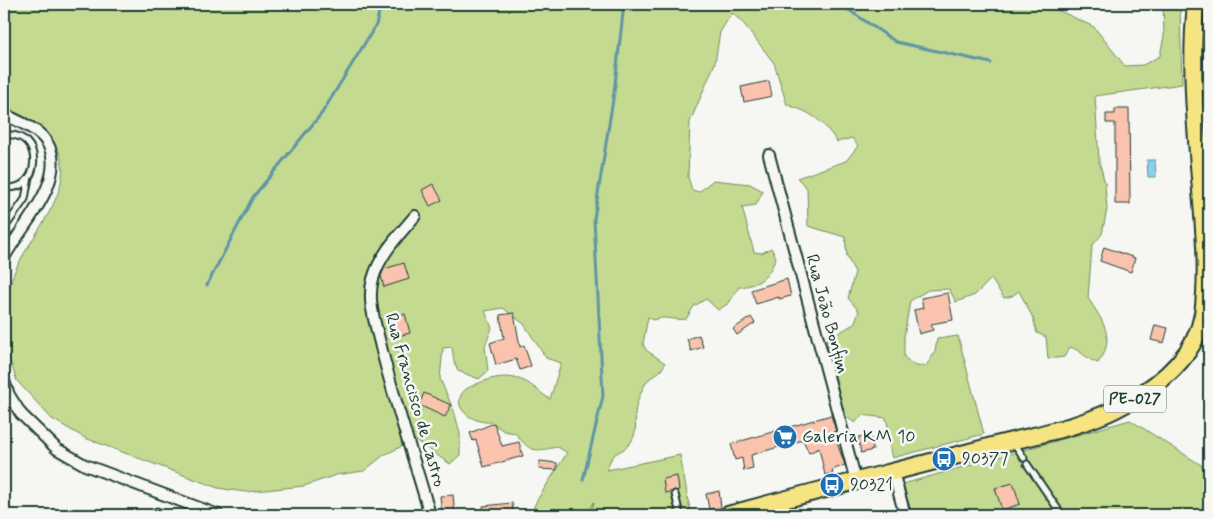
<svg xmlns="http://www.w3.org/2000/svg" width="1213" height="519" font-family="Mynerve,sans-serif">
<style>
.green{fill:#c3da90;stroke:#718c62}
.water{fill:#8ccfee;stroke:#6095a4}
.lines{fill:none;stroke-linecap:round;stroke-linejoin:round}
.stream{stroke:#6095a4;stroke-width:3}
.building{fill:#fac3ad;stroke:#1f3d34}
.service-casing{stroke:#1f3d34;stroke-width:9}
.minor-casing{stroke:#1f3d34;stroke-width:14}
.primary-casing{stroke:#1f3d34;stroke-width:20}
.service{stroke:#f6f6f2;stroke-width:5}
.minor{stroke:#f6f6f2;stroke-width:10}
.primary{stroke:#f6e381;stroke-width:16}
.labels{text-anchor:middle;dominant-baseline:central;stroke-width:5;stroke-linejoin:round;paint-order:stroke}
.shield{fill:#f6f6f2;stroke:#60746d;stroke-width:1}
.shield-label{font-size:16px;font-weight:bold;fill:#1f3d34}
.street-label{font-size:18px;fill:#1f3d34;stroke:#f6f6f2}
.poi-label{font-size:18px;fill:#1f3d34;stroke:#f6f6f2;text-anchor:start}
</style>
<rect width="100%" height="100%" fill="#f6f6f2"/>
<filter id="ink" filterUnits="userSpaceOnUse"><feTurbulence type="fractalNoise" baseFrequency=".02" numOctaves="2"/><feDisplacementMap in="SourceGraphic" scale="10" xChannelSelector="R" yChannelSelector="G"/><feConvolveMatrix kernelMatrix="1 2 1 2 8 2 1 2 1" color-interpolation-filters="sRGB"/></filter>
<g filter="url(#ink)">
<path class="green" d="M4,4H1036L1060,11L1094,27L1125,66L1143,65L1160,56L1164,36L1163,4H1180L1182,84L1095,96L1099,160L1105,184L1107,209L1102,234L1092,246L1088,298C1102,320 1117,338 1098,363C1087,360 1081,350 1070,347L1064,357L1048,359L1046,337L1037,333L1033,318L1019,291L1012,296L1004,298L991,279L975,295L956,302L949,289L928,290L910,301L904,337V357L915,366H926L935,352L937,339L958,336L984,434L892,458C888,444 890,432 886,418L862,415L855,423L845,416L826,340L854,324L859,311L848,298L855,272L847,257L845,237L808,226L807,188L797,178L846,161L858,146L852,138L837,142C823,121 812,112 787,105L774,63L744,24L732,13L720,32L715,63L690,122L688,177L692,190L699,192L713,180L750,184L763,191L756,205L742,207L754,252L762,253L771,248L776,257C769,277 760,285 739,287L729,303L718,310L706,299L694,306L686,319C675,321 664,315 653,320L648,317L643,344L646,350L665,363C661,373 657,373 649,379C644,384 639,397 637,404C632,416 640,430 631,442C621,456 613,447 607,470L680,455L690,510L674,515H591L594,502L587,515H530L537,500L567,453L558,447C533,451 532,454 515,433L504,431L491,422C473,424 447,406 466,389C484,380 504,372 524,381C533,385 541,394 550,399L561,363L546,358L524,324L503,308L485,311L492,328L485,346L488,371L479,379L458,371L454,362L452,347L443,348L440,379L454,411L460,433V455L450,464L415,440L384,455L364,471L336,475L304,486L245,492L218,488L85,438L52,419L17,381L4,343V327L9,304C0,253 97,192 49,136C37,122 19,116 4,108Z
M1130,420L1209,470V515H912L903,484Z"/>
<path class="water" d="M1147,160H1155L1156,177H1148Z"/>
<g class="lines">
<path class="stream" d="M840,4L896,42L991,63
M207,285L253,197L322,113L376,25L381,4
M583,480L603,396L594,219L614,93L624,4"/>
</g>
<path class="building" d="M769,81L772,96L744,102L741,87Z
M1115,109H1129L1130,204H1115V123H1106V114H1115Z
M433,184L442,200L430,206L422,190Z
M1104,247L1135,258L1131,272L1100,261Z
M404,263L409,279L384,287L381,276L384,269Z
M787,279L791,296L779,299V297L756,304L751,290Z
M948,293L953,320L931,324L933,330L919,334L914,310L923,308L921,298Z
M514,313L520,347L524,345L531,366L520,370L516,359L496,365L490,343L504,338L500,315Z
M405,314L410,333L398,336L393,317Z
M751,317L755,323L737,335L733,329Z
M1155,325L1168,328L1164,343L1151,340Z
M699,335L703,347L691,351L687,339Z
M424,393L451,405L445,417L419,405Z
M831,415L836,431L833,432L845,465L832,470L833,473L825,475L819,448L809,453L803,440L751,455L753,469L744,471L742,458L735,460L731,444Z
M494,423L502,446L519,442L523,456L484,467L476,440L473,441L470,433Z
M870,435L873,450L861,453L858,437Z
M540,461L557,463V470L539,469Z
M677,476L679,490L665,493L663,479Z
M1013,483L1020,504L1002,510L995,488Z
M719,491L721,508L709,509L706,494Z
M453,495L455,515H442L440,496Z
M512,503L513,512L508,513V515H484L483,506Z"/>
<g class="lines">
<defs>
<path id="service" d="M4,135C46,130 41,195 4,187
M4,229L25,199L29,177
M1014,443L1024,458
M1027,464L1062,515
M675,494L680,515
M149,515L157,511L166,515"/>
<path id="minor" d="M4,114C17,121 37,128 46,141C71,178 19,228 4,258
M1195,118L1209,117
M769,155L856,481
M415,216C399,235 380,254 373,279C367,300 375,322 380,343C394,401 414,458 430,515
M4,381L9,395L21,414L57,449L85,465L218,515
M893,472L905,515"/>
<path id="primary" d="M728,515C817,490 907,469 996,445C1039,434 1087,426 1125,404C1161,384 1196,356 1203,314C1208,278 1205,239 1202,203C1197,137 1189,70 1196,4"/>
</defs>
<use href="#service" class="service-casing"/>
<use href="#minor" class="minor-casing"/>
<use href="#primary" class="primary-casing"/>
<use href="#service" class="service"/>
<use href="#minor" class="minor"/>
<use href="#primary" class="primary"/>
</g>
</g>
<defs>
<symbol id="supermarket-disc" viewBox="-11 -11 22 22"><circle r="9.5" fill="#1f6fb2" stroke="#f6f6f2"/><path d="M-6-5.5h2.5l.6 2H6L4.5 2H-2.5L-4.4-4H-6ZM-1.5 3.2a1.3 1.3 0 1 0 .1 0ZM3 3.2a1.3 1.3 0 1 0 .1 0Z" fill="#fff"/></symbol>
<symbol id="bus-disc" viewBox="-11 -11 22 22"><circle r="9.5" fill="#1f6fb2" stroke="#f6f6f2"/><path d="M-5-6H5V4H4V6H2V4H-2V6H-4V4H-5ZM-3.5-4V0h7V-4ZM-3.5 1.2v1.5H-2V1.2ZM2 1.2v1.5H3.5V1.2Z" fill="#fff"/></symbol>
</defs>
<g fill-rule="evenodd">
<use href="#supermarket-disc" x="771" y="423" width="28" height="28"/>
<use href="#bus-disc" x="930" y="445" width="28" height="28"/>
<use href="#bus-disc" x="818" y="471" width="28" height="28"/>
</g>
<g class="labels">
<rect class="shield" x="1104" y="385.5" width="62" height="27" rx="4"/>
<g class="shield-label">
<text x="1135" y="399">PE-027</text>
</g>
<g class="street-label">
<text transform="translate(827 314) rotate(75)">Rua João Bonfim</text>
<text transform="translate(415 400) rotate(74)">Rua Francisco de Castro</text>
</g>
<g class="poi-label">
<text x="802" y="437">Galeria KM 10</text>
<text x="962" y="459">90377</text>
<text x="850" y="485">90321</text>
</g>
</g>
<rect width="1213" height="519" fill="none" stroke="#f6f6f2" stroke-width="20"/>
<rect x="10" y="10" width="1193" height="499" fill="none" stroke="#1f3d34" stroke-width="2" filter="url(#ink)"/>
</svg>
